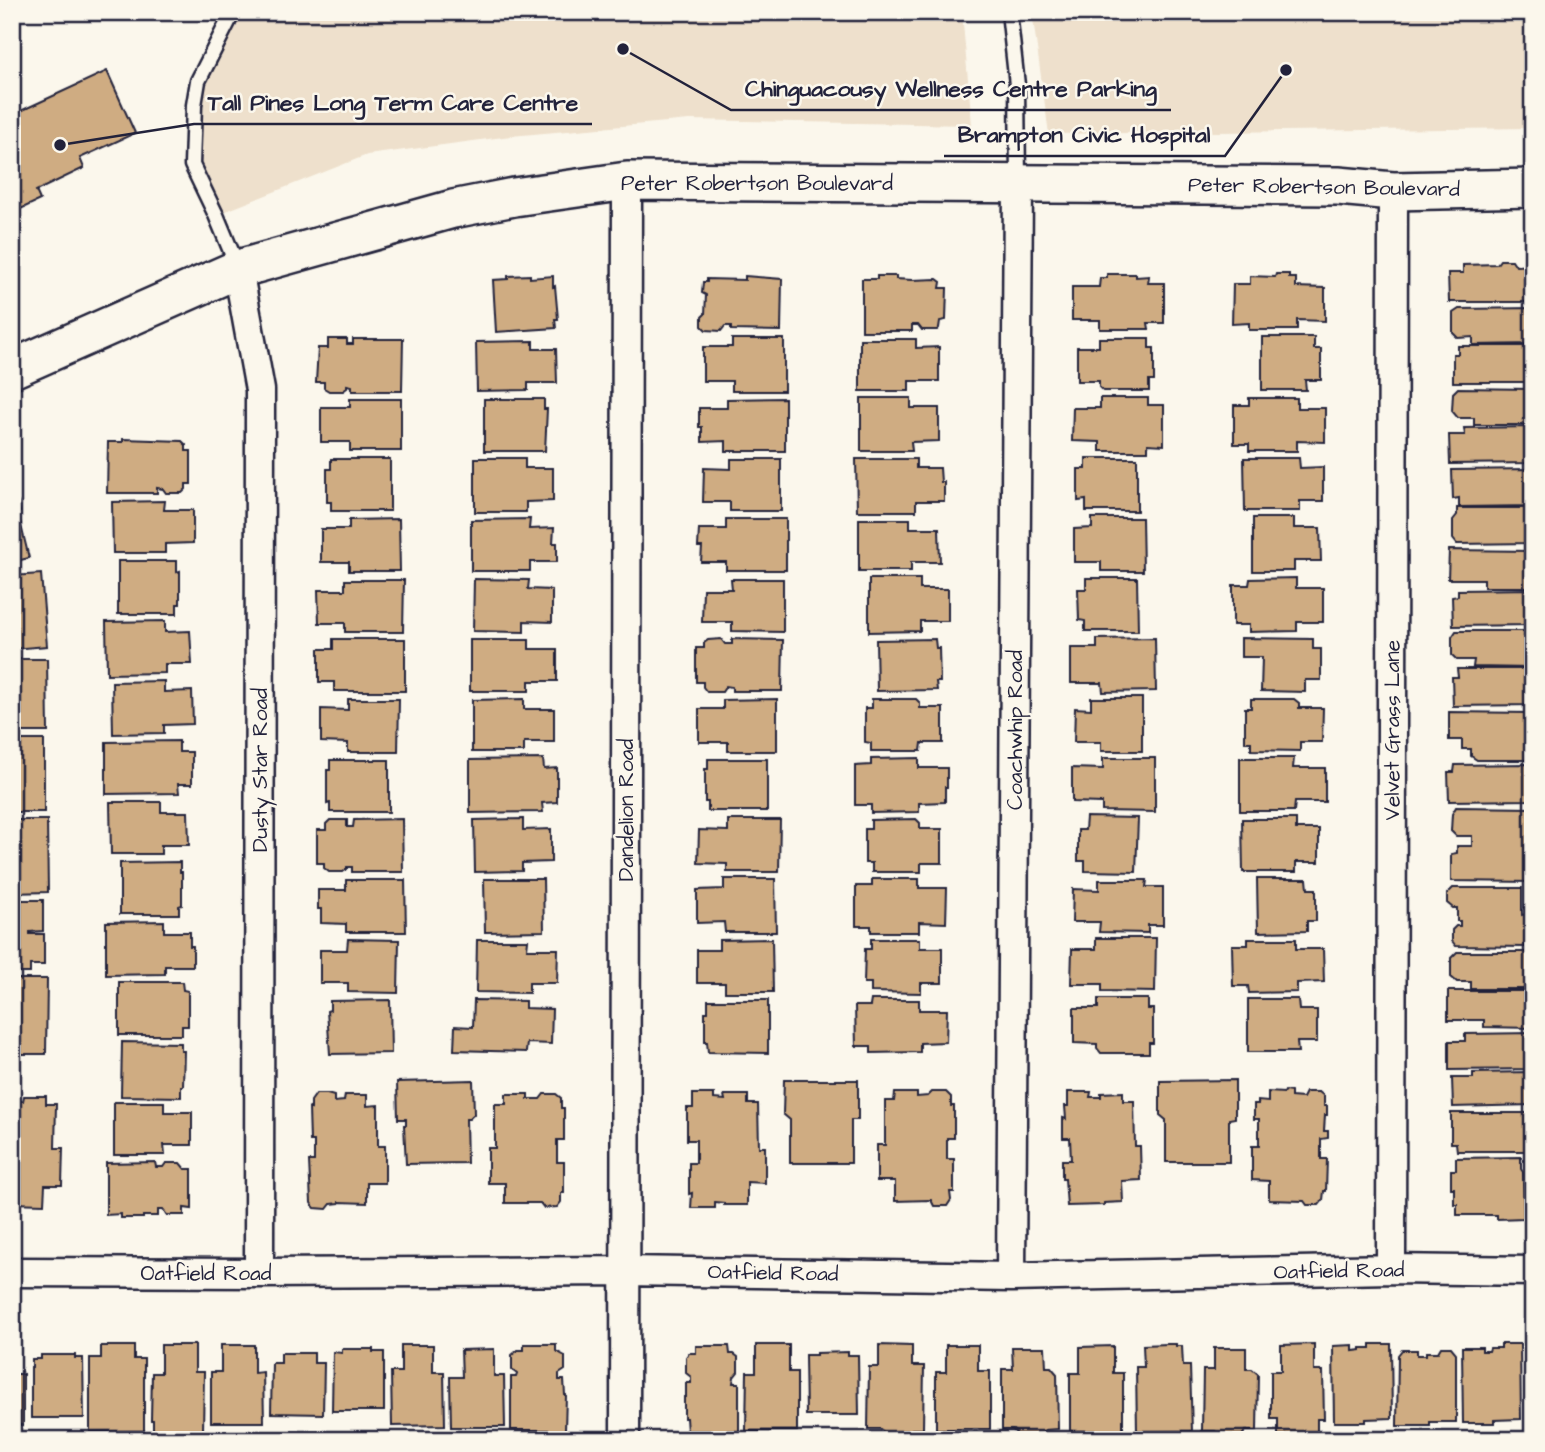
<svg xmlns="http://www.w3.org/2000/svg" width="1545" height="1452" font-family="'Architects Daughter',sans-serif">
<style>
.built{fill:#eee0cc}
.building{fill:#cfac82;stroke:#22223b;stroke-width:2}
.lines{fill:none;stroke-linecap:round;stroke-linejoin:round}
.service-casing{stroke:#22223b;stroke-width:19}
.minor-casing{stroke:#22223b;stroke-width:33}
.tertiary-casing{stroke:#22223b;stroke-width:42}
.service{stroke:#fbf7ec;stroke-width:14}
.minor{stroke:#fbf7ec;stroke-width:28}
.tertiary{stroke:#fbf7ec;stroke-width:37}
.labels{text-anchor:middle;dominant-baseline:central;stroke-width:5;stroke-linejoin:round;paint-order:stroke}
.street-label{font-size:21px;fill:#22223b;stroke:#fbf7ec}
.leader{fill:none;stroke:#22223b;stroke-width:2.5}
.callout-dot{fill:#22223b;stroke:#fbf7ec;stroke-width:2.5}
.callout-label{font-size:23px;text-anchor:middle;font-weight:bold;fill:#22223b;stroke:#fbf7ec;stroke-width:5;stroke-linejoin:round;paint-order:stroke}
</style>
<rect width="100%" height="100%" fill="#fbf7ec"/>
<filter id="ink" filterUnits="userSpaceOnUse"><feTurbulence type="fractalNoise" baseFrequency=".0143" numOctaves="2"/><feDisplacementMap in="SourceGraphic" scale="14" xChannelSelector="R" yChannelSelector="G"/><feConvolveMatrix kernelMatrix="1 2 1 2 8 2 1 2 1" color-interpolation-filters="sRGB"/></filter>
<g filter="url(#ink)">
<path class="built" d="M233,12H962L972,125L689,120L511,136L367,155L216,215L192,165L194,105Z
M1032,12H1533V128L1049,134Z"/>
<path class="building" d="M107,71L135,133L80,158L84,168L36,191L40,200L12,213V115Z
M1500,260H1512L1516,266L1533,265V302H1449L1448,273H1463V265L1497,264Z
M1107,274H1136V277L1149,276L1148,283H1164V323H1148L1149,329H1100V320H1072V287H1099L1100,278H1107Z
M1276,274H1289V278H1296V287L1325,288V321L1297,320V330H1249V323L1232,324L1233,284H1250V276L1275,277Z
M530,275V278L553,276V287L555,286L558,319H555L556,328L496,332L493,280L508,279V276Z
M745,276L782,279L781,331L731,330V326H725L721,331L706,330L702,326V317L705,314L706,295L702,293L703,282H707V279L745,280Z
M877,276H896V279L912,280L937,279L941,282L940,288H947L946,320L940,321L939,328L937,330H922L918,325H912V331H862V279H877Z
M1533,308V344L1473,345V337L1458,338L1453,333V313L1459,309Z
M1262,337H1314V349H1321V380H1305L1306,390H1262Z
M1099,338H1149V348H1154V381H1149V391H1103L1099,387V381H1077V347H1099Z
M328,339H347V344H353V339H403L402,391H352V386L347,385V388L343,391H329L324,388V382H316L318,348H328Z
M732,339H784V391H732V381H703V347H732Z
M860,339H916V348L939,347V381H909V391H860Z
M533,341V349H556L557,383H528V390L477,391L476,342Z
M1458,346H1533V382H1453V354H1458Z
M1458,388L1533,389V425H1474V418H1458L1452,411L1453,393Z
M785,398V451H726V441L702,442V427H699V408H727V399Z
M861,398H911V408H939V441L911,442L912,451H861Z
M1100,398H1148V405H1164V445L1148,444V451H1100V442L1072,441L1073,408H1100Z
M1249,398H1297V408H1325V442L1297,441V451H1249V444H1234V405H1249Z
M350,399H401V451H350V442H321V407H350Z
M484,399H544V409H547L545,451H484Z
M1533,427V463L1450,464L1449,435H1465L1464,428Z
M123,439L182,441L186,445V451H191V484H186V489L182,493H166L163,489L157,488V493H107L108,442H123Z
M475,458H525V468H553V501L526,502V512H475Z
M1086,458H1137V511H1086V500L1078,501V469H1086Z
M1244,458H1299L1300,468L1323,467V501H1300V511H1245Z
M331,459H390V511H331V502H327V469H331Z
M731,459H781V511H730V502H703L704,468L731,469Z
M856,459H916V468H940L941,482H944V501H916V511H857Z
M1533,469V506L1459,507V498L1453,499L1452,470Z
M12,487L16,502H18L20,512L18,513L29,558L12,562Z
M165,501L164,510H193V543L165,544V553H113L112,502Z
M1457,508H1533V543L1457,544L1453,539V520L1457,515Z
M1092,518H1142L1143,571H1101V562H1074V529L1092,528Z
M1253,518H1294V528H1320L1321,561H1294V571H1253Z
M399,519L400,571H349V562H321V529H349V520Z
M530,519L529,529L554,528L553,543H557V562H530V571H471V520Z
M726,519H786V570H726V562H701L702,547H698L699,529H726Z
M859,519H910V528H939L940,562H911V571H859Z
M1449,550L1533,551V587H1484V579H1448Z
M118,561H177V572L180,571V604H177V614H118Z
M41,574L47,646L12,649V576Z
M1086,578H1137L1138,631H1085V621L1079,620L1078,589H1086Z
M1296,578V588H1323V622H1297V631L1249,632V625H1233V585H1249L1250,579Z
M474,579L529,580L528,589L552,590V622L524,621V632L473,631Z
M731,579H783V632L732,631V622H702L703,589H732Z
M869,579H920V589H948V621H920V631L869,632Z
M345,580H404L403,632H345V623H319L318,590H345Z
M1533,589V625L1453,626L1452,597L1458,596V590Z
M165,621V632L190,631L192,664H165V673L107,674L106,622Z
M1456,631H1533V668L1473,667L1474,660H1457L1452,655V637Z
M1155,638L1156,691L1103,692L1102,683H1071V648H1097V639Z
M1241,638L1313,639V649H1321V680H1305V692L1261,691L1262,657H1241Z
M333,639H405V691H334V682H319V649H333Z
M721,639L725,644H732V639L783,640L782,691H732V687L726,686L722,692H707L703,687V682H696V648H704V643L708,640Z
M935,639L936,648H939L940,682H936L937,690L877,691L876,640Z
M470,640H529V649H557V681H529V691H470Z
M12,659H47L48,732H12Z
M1457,669H1533V705L1453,706L1452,677H1458Z
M164,681V692L192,691L193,724L164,725V733L113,734L112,682Z
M1091,698H1142V751H1101V742H1074L1075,708L1091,709Z
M348,699H399L398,752H348V743L321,742V709L348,710Z
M524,699V709H554V742H524V752H472V700Z
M777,699V751H728V742H699V709H723V700Z
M872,699H916L920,703V708H943V743H922L921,751H871V743L865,742V708H872Z
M1251,699H1294L1299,703V708H1323L1322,742H1300V751L1251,750V742H1245V708H1251Z
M1449,712L1530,713V730L1532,732L1533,744L1530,746V760H1477L1471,756V749H1462V740H1449Z
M12,740H44V812H12Z
M179,741V752H192V784H178L179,793L106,794V742Z
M919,758V768H947V787H945V802L919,803V812L871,813V805H855V766L871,765V759Z
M1103,758H1155V812L1102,811V803L1072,802V768L1103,769Z
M1240,758H1294L1293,768H1325V802H1295L1294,811H1240Z
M543,759L544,769L557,768V802L542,803L543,812L470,813V760Z
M708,759H767V811H708V802H705V769H708Z
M330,760H389V812H330V803L327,804V770H330Z
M1530,764V800L1449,801L1448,772H1454L1455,765Z
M110,802H161V812H188L189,845H161V854H111Z
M1456,807L1533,808V882L1451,881V854L1457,853V846H1472V836H1456L1451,831L1452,814Z
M1086,817L1138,818L1136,872L1085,871V861H1078V830H1085Z
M402,819L403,872H352V867H347V869L343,872H329L324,868V863H317V830H326V824L330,820H347V827H353L354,820Z
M523,819V830L551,829V862L522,863V871L475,872L474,820Z
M916,819L920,823V829H942V863H921V872H872V863H865V829H871V820Z
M1242,819H1296V829H1319V862H1296V872H1243Z
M12,820H47L48,892L12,893Z
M728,820H780L779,872H727V864L698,863L699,830L728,831Z
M180,862V872H182V905L179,906V914H120V863Z
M484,879H543L544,931L485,932Z
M724,879H775L776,932H725L724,922L697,923V890L724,889Z
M872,879H919V888H947L946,923L919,922V932H871V926H856V886H872Z
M1257,879H1307L1308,889H1316V921H1307V931L1258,932Z
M346,880H405L406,932H346V924L321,923V909H318V890H346Z
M1099,880H1147L1146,887H1163V925H1148V933L1099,932L1100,922H1072L1073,889L1099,890Z
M1453,888H1522V915L1526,914L1525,947L1456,946L1452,941V930L1456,926H1460V921H1457V908H1453L1447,903V894Z
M12,900H43V931L30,932V934H44V965H30V973H12Z
M164,921V932H190V946H193V966H165V974L106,975V922Z
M1096,938H1156L1155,992L1102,991V984H1071L1072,949H1096Z
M348,939L399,940L398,993L348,992V983H320V950H347Z
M772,939L773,992H725V983H697V950H719V940Z
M871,939H920V948H942V983H921V993L871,992V983H864L865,949H871Z
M1248,939H1296V949H1323L1324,982L1297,983V992L1249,993L1248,986H1233L1232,945H1248Z
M477,940H528L527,949H558L557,983H529V993L476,992Z
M1457,952H1533V989H1471V982H1457L1451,977V958Z
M12,979H47L46,1054H12Z
M119,982H182L183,990L188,991V1026H182V1035H119Z
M1448,991H1533V1028L1484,1027V1020H1448Z
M1098,999H1148V1009H1153V1043H1149V1053H1101L1097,1048V1044L1074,1043V1008H1098Z
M1248,999H1298L1299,1010H1317V1042H1297L1298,1052H1248Z
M390,1000L391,1053L330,1054L327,1011L330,1010V1001Z
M474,1000L525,1001V1008L552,1009L551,1044L527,1043L526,1052L454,1050L455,1026L473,1027Z
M708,1000H768V1053L708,1052L707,1042H705V1012H708Z
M871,1000H919V1010H947L946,1042L920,1043V1052L871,1053V1046H856L855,1006H870Z
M1533,1033V1069L1449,1070V1041H1465V1034Z
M122,1042L181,1043V1051H184L183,1086H181V1097L121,1096Z
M1532,1072V1105L1453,1107L1452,1078H1473V1073Z
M473,1080L474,1114L469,1119H466L467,1163L406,1164L404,1125H406V1119H398L397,1082Z
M784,1080H858V1120H851V1163H790V1120L783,1114Z
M1235,1080V1118L1229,1119V1162H1166V1120L1160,1115V1081Z
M1285,1091L1291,1092V1097L1303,1098L1306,1092H1319L1324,1096V1106H1327V1115H1325L1324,1131H1328V1138L1321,1139V1159H1327L1326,1191H1324L1323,1200L1319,1205H1307L1304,1201L1269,1200V1181L1252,1180V1146H1259V1119H1254V1104H1258V1101L1268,1102V1092L1284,1093Z
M932,1092H946L951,1097V1106H954V1138H947V1159H954V1192H950L951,1200L947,1206H934L931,1200L895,1201V1181H877V1145H885V1101H894L895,1093H917V1097L928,1096Z
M1068,1092H1091L1090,1097H1101V1093L1123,1092V1101H1134L1135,1146H1140L1141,1180L1122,1181L1123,1202L1104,1203V1205L1067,1206L1065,1179H1062V1160H1071L1070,1138H1063V1118L1066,1119L1065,1106H1068Z
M316,1094H327L334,1096V1102L344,1101L345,1095H367V1106L378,1105V1146H385V1183H367V1203L339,1202V1203L331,1204L327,1209L315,1208L311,1203L309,1161H314V1141H310L309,1108L311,1109V1101Z
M506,1094H528V1099H540L544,1094H556L561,1098V1108H564V1140H557V1162H564V1193H561V1202L557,1207L544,1208L540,1203H505V1183H488V1148H495V1104H506Z
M693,1094H714V1099L725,1100L724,1095H748V1104H758L759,1147H765V1183L747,1182V1205H724V1203L715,1202V1208H691L692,1193L689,1194V1163H696V1140H687V1108H693Z
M24,1096H46V1104H56L55,1148H63L62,1185H45L44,1204L12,1203V1101H23Z
M114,1102H164V1112H192V1145H164L165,1155H114Z
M1451,1113H1533V1151H1457L1456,1143H1451Z
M1521,1157V1169L1523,1172L1524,1218L1497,1219V1215H1457V1204H1454V1188H1451V1170H1456V1158Z
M155,1162L156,1167H163L166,1163H180L185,1169H192V1209L184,1208V1215H167L163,1210H158V1216H143V1218H121V1214L106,1215V1163Z
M12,1344H14V1374H23V1425H12Z
M524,1344H556V1351L565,1356V1370L559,1374V1380H564L565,1395H566L565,1430H511V1377H516L517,1374L512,1370V1355L518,1350H524Z
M1168,1344H1176V1346H1182L1183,1366H1190L1192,1431L1137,1432L1136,1367H1144L1143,1345Z
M1314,1344V1371H1323L1324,1419H1317V1435H1278V1419H1271V1371H1281V1345Z
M1371,1344H1391L1392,1418L1366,1419V1422H1334L1333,1346L1353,1345V1351L1361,1350V1348H1371Z
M1501,1344H1520L1521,1419L1494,1420V1423H1463L1462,1347H1482V1351H1489L1490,1348H1501Z
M161,1345H195V1372H204L203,1432L153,1431V1420H151L152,1373H161Z
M221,1345H254V1373L263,1372L264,1422H211V1372H221Z
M401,1345H433V1372H444L445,1425L392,1426L391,1372H401Z
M756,1345H789V1372H797V1431H746L747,1372H756Z
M879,1345L912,1346V1366H924L923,1429H912L907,1433H885L880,1429H868L869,1367H879Z
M946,1345H978V1371H990V1429H936V1372H946Z
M1531,1345H1533V1422H1527L1526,1352Z
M101,1346H134V1359H144V1431L90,1432V1358H101Z
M696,1346H729L730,1354H734L738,1357V1372L734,1377L733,1383H739V1432H687L686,1418H684V1397H686V1383H691V1377L686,1373V1357L689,1353H696Z
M1113,1346V1373H1123V1431H1070V1373H1080V1347Z
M1012,1347H1045L1046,1367H1051L1057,1374L1058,1429L1045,1430L1041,1434H1017L1013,1430H1002V1369H1013Z
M1441,1347H1451L1456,1353V1422H1430V1426H1397L1398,1355L1402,1350H1417V1355H1426V1352H1438Z
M1214,1348H1246V1369H1252L1258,1374L1257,1431H1246L1242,1435H1221L1215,1431H1202L1203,1370H1214Z
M342,1349H373V1352H384V1411H332L333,1352L342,1353Z
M494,1349V1376H504L505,1427H451L450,1377H462L461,1350Z
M848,1352V1355H858L859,1415H806L805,1355H816V1353Z
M281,1353H314V1363H324L323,1414L271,1413L272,1363H281Z
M41,1355H75V1358H83L84,1418H31V1367H32V1359H41Z"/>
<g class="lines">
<defs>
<path id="service" d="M233,12L198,81L194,105L192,165L216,215L238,268
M1009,12L1017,85L1018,182"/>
<path id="minor" d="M238,269L260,390L259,1273
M1391,1269L1393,191
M12,1272L259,1273L625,1271L1011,1277L1391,1269L1533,1271
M1011,1277L1018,184
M625,1440L627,181"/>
<path id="tertiary" d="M12,369L238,269L453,209L514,197L627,181L1338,186L1393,191L1533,188"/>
</defs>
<use href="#service" class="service-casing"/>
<use href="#minor" class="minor-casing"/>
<use href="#tertiary" class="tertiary-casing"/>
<use href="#service" class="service"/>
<use href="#minor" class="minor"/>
<use href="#tertiary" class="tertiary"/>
</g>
</g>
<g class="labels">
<g class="street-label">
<text x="757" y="183">Peter Robertson Boulevard</text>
<text transform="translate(1324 187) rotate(1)">Peter Robertson Boulevard</text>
<text transform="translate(1015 730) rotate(-90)">Coachwhip Road</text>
<text transform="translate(1392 730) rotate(-90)">Velvet Grass Lane</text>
<text transform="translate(260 770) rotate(-90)">Dusty Star Road</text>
<text transform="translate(626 810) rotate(-90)">Dandelion Road</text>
<text transform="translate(1339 1271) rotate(-1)">Oatfield Road</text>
<text x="206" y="1273">Oatfield Road</text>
<text transform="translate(773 1273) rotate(1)">Oatfield Road</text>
</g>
</g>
<path class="leader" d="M623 49L731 110H1171M60 145L194 124H592M1286 70L1225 156H944"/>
<g class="callout-dot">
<circle cx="623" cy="49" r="7"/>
<circle cx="60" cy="145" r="7"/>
<circle cx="1286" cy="70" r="7"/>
</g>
<g class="callout-label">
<text x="951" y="96">Chinguacousy Wellness Centre Parking</text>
<text x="393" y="110">Tall Pines Long Term Care Centre</text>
<text x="1084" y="142">Brampton Civic Hospital</text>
</g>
<rect width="1545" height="1452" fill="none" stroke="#fbf7ec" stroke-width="42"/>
<rect x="21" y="21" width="1503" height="1410" fill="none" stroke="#22223b" stroke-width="2.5" filter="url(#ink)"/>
</svg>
